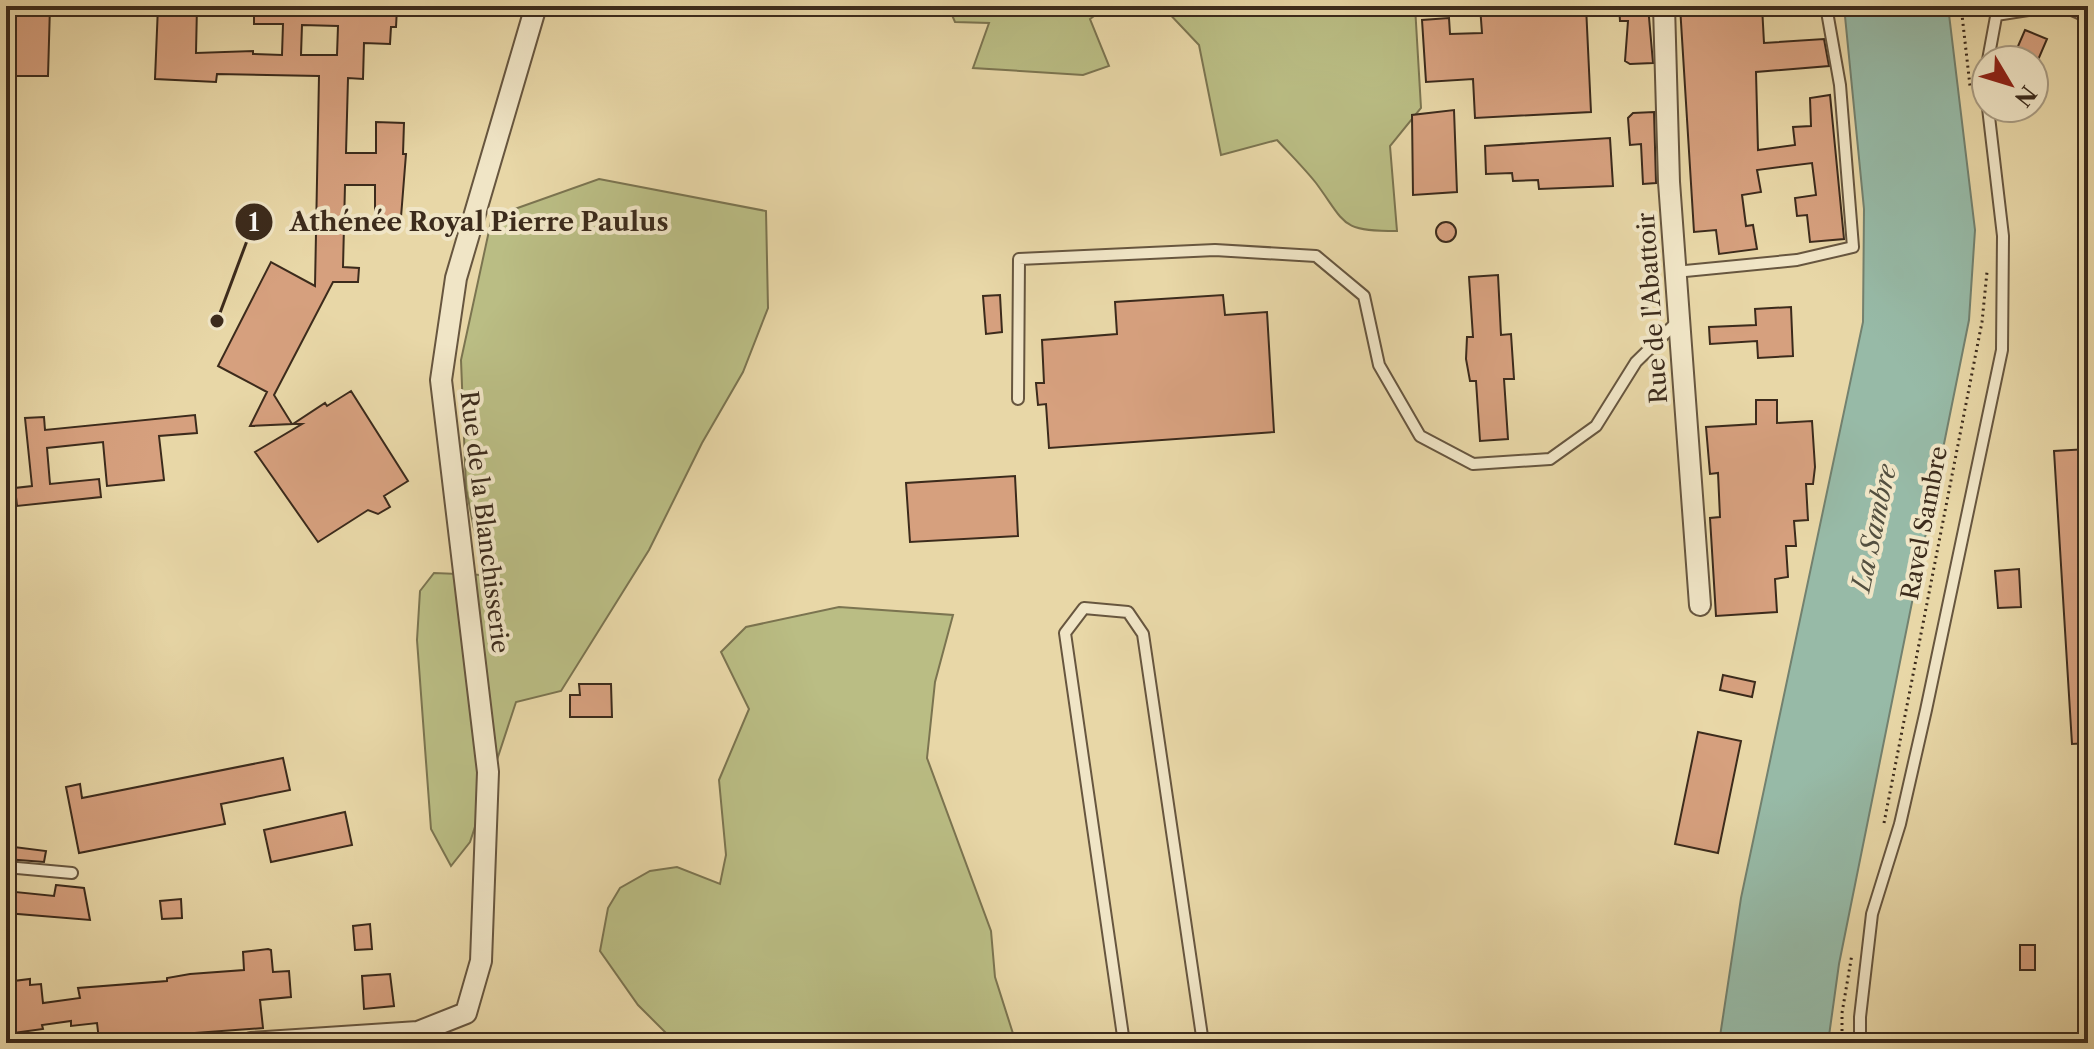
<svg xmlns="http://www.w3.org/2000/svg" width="2094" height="1049" font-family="'Libre Caslon Text',serif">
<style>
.green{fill:#babd84;stroke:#7b7450;stroke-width:2}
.water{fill:#97baa7;stroke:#73816f;stroke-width:2}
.building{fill:#d6a07e;stroke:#3c2b1c;stroke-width:2;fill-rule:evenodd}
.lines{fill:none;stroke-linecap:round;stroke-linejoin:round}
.lane-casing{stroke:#67563f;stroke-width:14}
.street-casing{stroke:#67563f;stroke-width:24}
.path{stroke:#3c2b1c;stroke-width:3;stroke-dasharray:2 4;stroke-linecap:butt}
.lane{stroke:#f0e5c6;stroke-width:10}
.street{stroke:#f0e5c6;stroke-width:20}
.labels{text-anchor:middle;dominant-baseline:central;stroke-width:8;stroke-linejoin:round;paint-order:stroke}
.street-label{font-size:24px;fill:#3c2b1c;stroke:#f0e5c6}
.water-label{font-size:26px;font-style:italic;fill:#534f3f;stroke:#f0e5c6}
.leader{fill:none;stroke:#3c2b1c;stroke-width:3}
.callout-dot{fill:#3c2b1c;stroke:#f0e5c6;stroke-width:3}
.mark-label{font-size:24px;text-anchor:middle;font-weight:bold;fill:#fff}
.callout-label{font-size:26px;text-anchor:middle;font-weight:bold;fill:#3c2b1c;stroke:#f0e5c6;stroke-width:8;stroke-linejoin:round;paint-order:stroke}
</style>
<rect width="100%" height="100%" fill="#e8d7a7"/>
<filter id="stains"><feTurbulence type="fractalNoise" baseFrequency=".0025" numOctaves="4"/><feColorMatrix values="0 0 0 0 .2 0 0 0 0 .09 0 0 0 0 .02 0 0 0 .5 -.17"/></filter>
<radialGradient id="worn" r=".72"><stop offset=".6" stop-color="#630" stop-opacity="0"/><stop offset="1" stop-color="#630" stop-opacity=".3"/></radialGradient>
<path class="green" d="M948,6H1108L1090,19L1109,66L1083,75L973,68L989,23L955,22Z
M1162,6H1415L1421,108L1390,146L1397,231C1340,231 1347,225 1316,183C1304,168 1290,154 1277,140L1221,155L1199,45Z
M599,179L766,211L768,308L743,372L702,443L649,550L561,691L516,702L470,842L451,866L431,829L417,640L420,591L434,573L483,575L466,488L461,360L492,217Z
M839,607L953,615L935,682L927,758L991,931L995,977L1016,1043H676L638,1005L600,951L608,908L620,888L650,871L677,867L720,884L726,855L719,780L749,709L721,652L746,627Z"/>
<path class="water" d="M1844,6H1948L1975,230L1969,320L1839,964L1828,1043H1719L1741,898L1863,322L1864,209Z"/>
<path class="building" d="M12,6H50L48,76H10Z
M158,6H197L196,53L253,51V54L282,55L283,24H254V6L397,8L396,27H391L390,44L364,43L363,79L348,78L346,153H376V122L404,123L403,154H406L401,217H375V185H345L343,267L359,268L358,282H333L274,395L292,424L250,426L267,392L218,366L271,262L315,286L319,76L217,74L216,82L155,79ZM302,25L338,26L337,55H301Z
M1480,6H1586L1591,112L1475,118L1473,79L1426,82L1422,20L1449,18L1450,34L1482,33Z
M1619,6H1648L1653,63L1630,64L1625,61L1628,21H1620Z
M1680,6H1762L1764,43L1824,39L1829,66L1756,72L1758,150L1795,145L1793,127L1811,126L1810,98L1830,95L1844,239L1810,242L1807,215L1797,216L1795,198L1816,195L1812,163L1757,170L1761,192L1742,195L1746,226L1753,225L1757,249L1719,254L1716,230L1694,232Z
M2025,30L2047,39L2038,60H2012Z
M1454,110L1457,192L1413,195L1412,115Z
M1654,112L1656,183L1643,184L1641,144L1630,145L1628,118L1633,113Z
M1610,138L1613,186L1539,189L1538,180L1513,181L1512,173L1486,174L1485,146Z
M1436 232a10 10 0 1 1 20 0a10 10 0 1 1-20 0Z
M1498,275L1501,335L1511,334L1514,379H1504L1508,439L1480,441L1476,381H1470L1466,359L1467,337H1473L1469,277Z
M1000,295L1002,332L986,334L983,296Z
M1223,295L1225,315L1267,312L1274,432L1049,448L1046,404L1038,405L1036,383H1044L1042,340L1117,334L1115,302Z
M1791,307L1793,356L1758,358L1757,341L1710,344L1709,327L1756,325L1755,309Z
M351,391L408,481L384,496L390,507L378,514L368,510L318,542L255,452L302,424H293L325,403L327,406Z
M1756,400H1777V423L1812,421L1815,467L1813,484H1806L1808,520L1794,521L1796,546H1786L1788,577L1775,579L1777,612L1716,616L1710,518L1720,517L1718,473L1710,474L1706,427L1756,424Z
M195,415L197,433L159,436L164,480L107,486L103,442L47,448L50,484L99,479L101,497L17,506L15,488L32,486L25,418L44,417L45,430Z
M2088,449V743L2072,744L2054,451Z
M1015,476L1018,536L910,542L906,483Z
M2019,569L2021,607L1998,608L1995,571Z
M1723,675L1755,682L1752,697L1720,690Z
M579,684H611L612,717H570V695H580Z
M1698,732L1741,741L1718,853L1675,844Z
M283,758L290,790L221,804L225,824L79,853L66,787L80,784L82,798Z
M345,812L352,845L271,862L264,830Z
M6,846L46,851L44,862L6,859Z
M56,885L84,888L90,920L6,913V891L54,896Z
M181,899L182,918L162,919L160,901Z
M370,924L372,949L355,950L353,926Z
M2020,945H2035V970H2020Z
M268,949L271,950L273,972L289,971L291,997L260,1000L263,1028L99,1040L97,1023L71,1026V1021L42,1025L43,1029L6,1034V982L30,979V985L41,984L43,1003L80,998L78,988L167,981V978L190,974L244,970L243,952Z
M390,974L394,1006L364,1009L362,976Z"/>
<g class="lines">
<defs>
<path id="lane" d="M2063,6L2088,17
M1996,15L2054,6
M1988,60L1998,6
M1986,69V94
M1675,272L1797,260L1853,247L1840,85L1826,6
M1018,399L1019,259L1215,250L1316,256L1364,296L1379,365L1420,436L1473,464L1550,459L1596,426L1636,362L1677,322
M6,867L72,873
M1124,1043L1065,633L1084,608L1128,612L1143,634L1203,1043
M1860,1043V1017L1872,914L1900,824L1926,710L2002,350L2003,236L1988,108"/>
<path id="street" d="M1664,6L1669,182L1700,605
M251,1043L418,1032L466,1013L481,961L488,772L441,380L456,278L536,6"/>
</defs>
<use href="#lane" class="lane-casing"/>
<use href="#street" class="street-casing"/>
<path class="path" d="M1961,6L1970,86
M1884,823L1982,322L1987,272
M1842,1043V1013L1852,954"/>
<use href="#lane" class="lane"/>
<use href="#street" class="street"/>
</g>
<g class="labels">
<g class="street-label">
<text transform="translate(1652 308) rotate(-94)">Rue de l'Abattoir</text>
<text transform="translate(485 522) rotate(83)">Rue de la Blanchisserie</text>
<text transform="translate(1924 523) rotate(-79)">Ravel Sambre</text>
</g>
<g class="water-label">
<text transform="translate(1874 528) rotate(-78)">La Sambre</text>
</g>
</g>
<path class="leader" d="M217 321L254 222"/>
<g class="callout-dot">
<circle cx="217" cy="321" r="8"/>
<circle cx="254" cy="222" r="20"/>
</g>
<g class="mark-label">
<text x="254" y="231">1</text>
</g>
<g class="callout-label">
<text x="479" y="231">Athénée Royal Pierre Paulus</text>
</g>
<rect width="2094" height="1049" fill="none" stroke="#e8d7a7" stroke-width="32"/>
<rect x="8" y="8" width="2078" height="1033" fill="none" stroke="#3c2b1c" stroke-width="4"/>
<rect x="16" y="16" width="2062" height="1017" fill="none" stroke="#3c2b1c" stroke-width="2"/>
<g transform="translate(2010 84) rotate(128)"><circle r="38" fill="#f0e5c6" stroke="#a89b82" stroke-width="2"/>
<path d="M0-6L14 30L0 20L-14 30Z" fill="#8f2418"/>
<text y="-12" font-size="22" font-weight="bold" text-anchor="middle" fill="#3c2b1c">N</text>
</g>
<rect width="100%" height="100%" filter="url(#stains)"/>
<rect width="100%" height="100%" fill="url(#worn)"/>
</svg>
